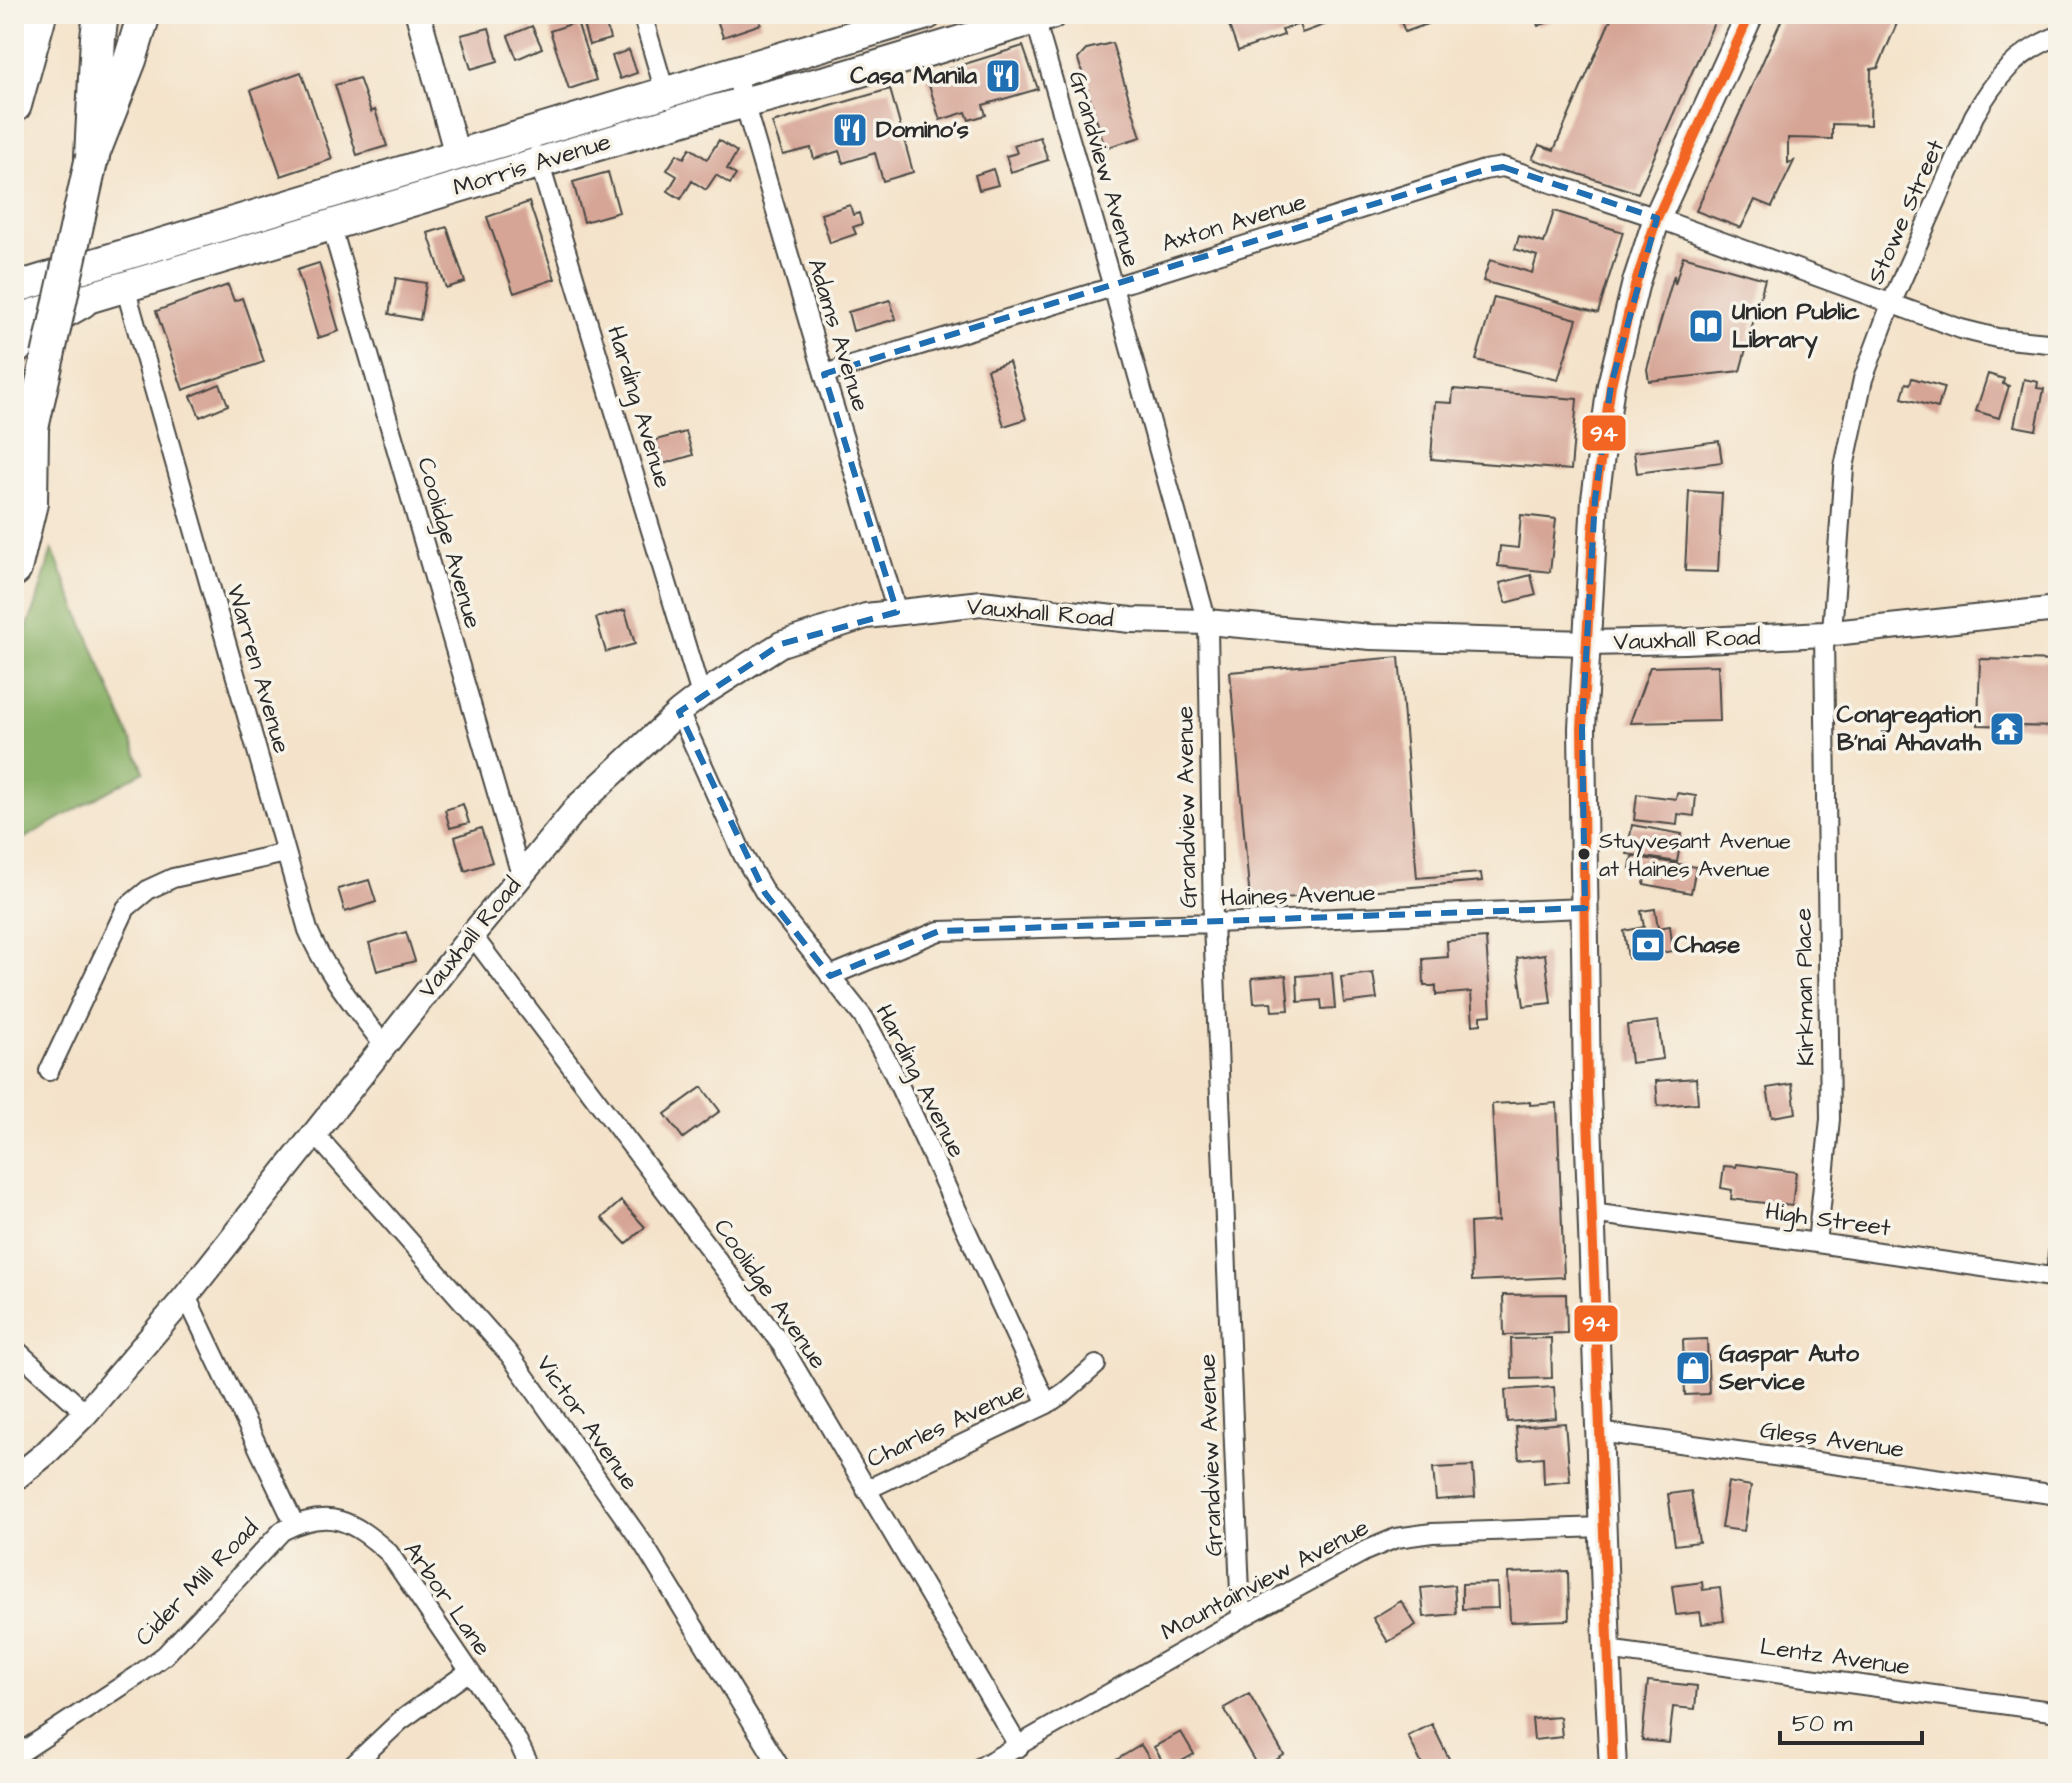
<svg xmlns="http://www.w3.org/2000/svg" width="2072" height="1783" font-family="'Architects Daughter',sans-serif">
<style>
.forest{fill:#88b066;stroke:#5a6e48;stroke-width:2}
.building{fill:#d6a596}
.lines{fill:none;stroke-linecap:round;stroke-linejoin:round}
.minor-casing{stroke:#494743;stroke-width:22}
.tertiary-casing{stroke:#494743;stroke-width:28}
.secondary-casing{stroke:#494743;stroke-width:30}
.primary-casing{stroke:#494743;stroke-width:34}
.trunk-casing{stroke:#494743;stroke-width:36}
.motorway-casing{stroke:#494743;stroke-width:38}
.minor{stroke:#fff;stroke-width:18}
.tertiary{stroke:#fff;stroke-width:24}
.secondary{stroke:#fff;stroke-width:26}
.primary{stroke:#fff;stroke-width:30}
.trunk{stroke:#fff;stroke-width:32}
.motorway{stroke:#fff;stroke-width:34}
.trunk-bridge-casing{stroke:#494743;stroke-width:36;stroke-linecap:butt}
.trunk-bridge{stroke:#fff;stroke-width:32}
.bus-1-casing{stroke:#f7f3e8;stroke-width:16}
.bus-1{stroke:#f26522;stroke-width:10}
.marked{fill:none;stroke:#1f6fb2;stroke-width:6;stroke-dasharray:16 10;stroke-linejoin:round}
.bus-dot{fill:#2b2b2b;stroke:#f7f3e8;stroke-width:3}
.labels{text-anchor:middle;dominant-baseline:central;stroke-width:7;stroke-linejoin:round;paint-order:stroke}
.bus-label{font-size:22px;fill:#2b2b2b;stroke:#f7f3e8;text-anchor:start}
.poi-label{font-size:24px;font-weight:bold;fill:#2b2b2b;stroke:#f7f3e8;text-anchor:start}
.street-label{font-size:24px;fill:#2b2b2b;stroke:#f7f3e8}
.line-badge{stroke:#f7f3e8;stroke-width:3}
.badge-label{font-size:22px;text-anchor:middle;font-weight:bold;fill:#fff}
</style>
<rect width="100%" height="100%" fill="#f7f3e8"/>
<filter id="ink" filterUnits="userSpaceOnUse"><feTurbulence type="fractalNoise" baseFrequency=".0125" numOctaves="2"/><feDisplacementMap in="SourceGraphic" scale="16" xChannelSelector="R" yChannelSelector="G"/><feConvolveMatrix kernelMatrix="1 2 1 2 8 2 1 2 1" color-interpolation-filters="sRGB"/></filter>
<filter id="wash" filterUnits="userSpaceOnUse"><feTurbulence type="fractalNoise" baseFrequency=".006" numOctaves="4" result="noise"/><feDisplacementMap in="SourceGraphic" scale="32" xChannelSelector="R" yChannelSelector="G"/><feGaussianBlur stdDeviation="1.8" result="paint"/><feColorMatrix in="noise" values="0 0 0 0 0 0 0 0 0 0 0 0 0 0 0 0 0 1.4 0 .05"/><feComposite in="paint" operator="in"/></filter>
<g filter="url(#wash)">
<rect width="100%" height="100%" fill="#f4e3ca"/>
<path class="forest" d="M52,549L144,771L14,844V658L35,608Z"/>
<g id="blocks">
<path class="building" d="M580,14H603L610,39L589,45Z
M715,14H758L761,24L723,37Z
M1225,14H1354L1302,33L1299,24L1282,30L1284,35L1238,51Z
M1398,14H1442L1444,18L1405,32Z
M1534,14H1571L1538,26Z
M1613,14H1718L1638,193L1532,159L1539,145L1554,150Z
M1784,14H1901L1878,68L1871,69L1870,125L1832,124V139L1788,138V163L1794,161L1772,207L1755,200L1741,228L1696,211Z
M577,22L596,80L569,89L550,31Z
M532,26L542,48L517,59L508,36Z
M489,28L498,61L471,69L461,35Z
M1112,43L1141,137L1105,148L1078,59L1087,49Z
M1023,46L1038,89L983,105L986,115L969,120L966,112L940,120L926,76Z
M629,50L637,73L620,79L612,56Z
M301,72L332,159L281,176L251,90Z
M359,78L371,112L375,110L387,146L357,155L335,85Z
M890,89L913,172L883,181L875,153L843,163L839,151L814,159L811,148L783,155L772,123Z
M1040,137L1048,160L1011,172L1006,156L1017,153L1014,145Z
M719,140L737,152L727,169L736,175L730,184L716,175L706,190L692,181L681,199L668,191L677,176L667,170L677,154L684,158L690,148L707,159Z
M993,169L998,185L979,190L975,175Z
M608,172L619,212L584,222L573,182Z
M529,202L555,279L514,293L487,217Z
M850,205L853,215L859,213L862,224L853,227L856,234L830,243L821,214Z
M1554,211L1623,232L1598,313L1483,281L1490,260L1532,273L1537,256L1515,249L1519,236L1544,243Z
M447,227L465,282L446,288L428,233Z
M1683,256L1765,279L1740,371L1649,381L1647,369L1674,275L1675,284Z
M319,263L339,331L318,338L297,270Z
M396,278L426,283L420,320L389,314Z
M228,285L234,301L242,298L264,362L183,390L156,311Z
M1494,297L1577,319L1558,380L1476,360Z
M890,300L896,319L853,331L848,312Z
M1009,362L1026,419L1004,426L987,369Z
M1988,374L2004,379L2003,384L2009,386L1999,418L1976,411Z
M1912,378L1944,387L1938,408L1902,398L1906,383L1910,384Z
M2024,379L2038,382L2037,388L2044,389L2036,430L2014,426Z
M220,384L228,405L200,417L191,396Z
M1453,389L1577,399L1571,470L1431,459L1435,402L1452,403Z
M686,432L693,455L663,464L656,440Z
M1719,441L1722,462L1637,473L1634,452Z
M1689,491L1722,493L1718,572L1685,571Z
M1521,515L1556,519L1550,572L1498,566L1500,546L1518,548Z
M1531,575L1536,595L1506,603L1500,583Z
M625,610L635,644L606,652L596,618Z
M1399,657L1417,878L1481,873L1482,881L1250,901L1230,672Z
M1980,659L2058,661V727L1978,725Z
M1718,665L1720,721L1630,723L1650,667Z
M1677,793L1696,796L1694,816L1678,814L1677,825L1634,820L1637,794L1676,799Z
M463,804L469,823L450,828L445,810Z
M1632,825L1682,834L1677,862L1627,854Z
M481,828L492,862L465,871L455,837Z
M1632,856L1696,867L1691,893L1644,884L1646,872L1630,869Z
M369,880L376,902L345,912L338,889Z
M1655,909L1658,928L1670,926L1673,951L1628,958L1624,931L1644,927L1641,911Z
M406,932L415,961L377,971L369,943Z
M1486,938L1491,1015L1481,1016V1024L1473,1025L1471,992L1436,995V986H1424L1423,959L1448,957L1447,941Z
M1545,954L1551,1003L1524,1006L1517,958Z
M1332,973L1335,1008L1322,1009L1321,1000L1298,1002L1297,976Z
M1373,973L1377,999L1344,1003L1341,977Z
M1286,975L1289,1010L1272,1011L1271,1002L1254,1003L1252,978Z
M1658,1021L1663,1059L1631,1063L1627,1025Z
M1696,1078L1698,1103L1658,1106L1656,1081Z
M1792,1084L1796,1113L1772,1117L1767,1088Z
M702,1087L720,1111L683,1138L665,1114Z
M1530,1102V1105L1557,1103L1564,1277L1472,1281L1470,1223L1498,1221L1492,1104Z
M1737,1164L1796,1172L1792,1206L1731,1199L1732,1190L1721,1188L1724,1166L1736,1167Z
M621,1201L645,1227L626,1244L602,1218Z
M1566,1294L1567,1333L1504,1335L1503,1295Z
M1551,1338L1552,1378L1512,1379L1511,1339Z
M1707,1339L1709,1394L1685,1395L1683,1340Z
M1554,1387L1556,1418L1507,1422L1505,1390Z
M1565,1423L1570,1481L1544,1484L1543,1457L1519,1459L1516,1427Z
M1473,1466L1475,1497L1436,1500L1433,1468Z
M1728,1482L1751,1486L1744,1531L1721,1528Z
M1691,1491L1699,1542L1675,1545L1668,1494Z
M1568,1571L1569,1620L1510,1622L1508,1573Z
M1702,1582L1703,1590L1720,1588L1724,1621L1702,1624L1700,1612L1676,1615L1672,1586Z
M1497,1583L1498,1608L1462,1609V1584Z
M1454,1585L1456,1614L1424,1617L1421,1588Z
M1401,1601L1416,1625L1388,1642L1373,1618Z
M1648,1681L1697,1686L1695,1709L1673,1707L1669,1743L1642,1740Z
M1249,1694L1284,1755L1261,1769H1259L1224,1708Z
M1560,1717L1562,1737L1534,1740L1532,1719Z
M1432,1724L1454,1769H1424L1408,1736Z
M1181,1732L1194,1754L1167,1769L1154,1747Z
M1141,1745L1156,1769H1121L1116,1760Z"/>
</g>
</g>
<g filter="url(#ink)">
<use href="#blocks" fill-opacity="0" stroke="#494743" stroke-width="2"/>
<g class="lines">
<defs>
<path id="minor" d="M642,14L667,99
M1035,19L1113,287L1208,626L1213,923L1241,1618
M735,72L824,374L897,612
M537,155L701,695
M331,225L521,875
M125,287L308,930C326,973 357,1009 384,1046
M824,374L1113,287L1484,170L1503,167L1657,218L1961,329L1997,338L2058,344
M1832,632L1844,467L1863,379L1891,304L1974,116C1995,79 2016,52 2058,36
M679,712L743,855L765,893L864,1018L892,1070L1047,1404
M472,935L781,1344L1019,1747
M830,976L939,931L1213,923L1585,908
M49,1071L126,908L149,889L173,878L286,853
M315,1134L509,1354L644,1545L781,1769
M1591,1213L1817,1243L2058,1278
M1817,1243L1830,1119L1824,634
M2056,1277L2058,1253
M186,1296L295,1525
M14,1348L86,1413
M1599,1432L2058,1495
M866,1490L1047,1404L1065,1392L1096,1365
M1607,1650L2058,1712
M14,1757L137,1676L165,1655L282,1531C329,1507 352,1520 389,1553L518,1742L531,1769
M349,1769L400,1721L468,1672
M977,1769L1241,1618L1365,1551L1396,1538L1432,1533L1603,1527"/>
<path id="tertiary" d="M418,14L457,155
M14,1479L45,1454L86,1413L186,1296L472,935L579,805L679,712L701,695L781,644L866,616L981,603L1131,620L1207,622L1371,637L1588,643L1685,641L1824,634L2058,609"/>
<path id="secondary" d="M1613,1769L1607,1650L1587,1090L1582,728L1595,499L1611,385L1636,282L1657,218L1750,14"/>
<path id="primary" d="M14,288L927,14
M14,320L705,113L838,78L1051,14"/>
<path id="trunk" d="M96,147L130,60L144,14
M26,455L48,356"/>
<path id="motorway" d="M14,105L39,14
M92,157L98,37L101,14
M14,348L35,327L81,301
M14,569L30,503L31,430"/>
</defs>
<use href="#minor" class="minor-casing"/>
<use href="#tertiary" class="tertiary-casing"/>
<use href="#secondary" class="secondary-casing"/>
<use href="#primary" class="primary-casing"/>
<use href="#trunk" class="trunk-casing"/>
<use href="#motorway" class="motorway-casing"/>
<use href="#minor" class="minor"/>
<use href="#tertiary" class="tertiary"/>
<use href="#secondary" class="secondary"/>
<use href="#primary" class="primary"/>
<use href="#trunk" class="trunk"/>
<use href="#motorway" class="motorway"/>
<defs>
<path id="trunk-bridge" d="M48,356L92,157"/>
</defs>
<use href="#trunk-bridge" class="trunk-bridge-casing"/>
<use href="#trunk-bridge" class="trunk-bridge"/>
<defs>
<path id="bus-1" d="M1613,1769L1587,1090L1582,728L1595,499L1611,385L1636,282L1657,218L1750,14"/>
</defs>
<use href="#bus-1" class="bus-1-casing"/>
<use href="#bus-1" class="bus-1"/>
</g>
</g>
<path class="marked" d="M1503,167L1657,218L1611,385L1595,499L1582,728L1585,908L939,931L830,976L765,893L679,712L781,644L897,612L824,374L1484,170Z"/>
<defs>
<symbol id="restaurant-square" viewBox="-11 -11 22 22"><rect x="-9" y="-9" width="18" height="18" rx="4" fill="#1f6fb2" stroke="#f7f3e8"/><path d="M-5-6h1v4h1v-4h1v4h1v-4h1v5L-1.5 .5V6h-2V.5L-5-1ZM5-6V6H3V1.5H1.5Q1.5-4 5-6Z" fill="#fff"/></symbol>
<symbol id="library-square" viewBox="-11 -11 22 22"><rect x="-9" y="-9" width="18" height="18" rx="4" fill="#1f6fb2" stroke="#f7f3e8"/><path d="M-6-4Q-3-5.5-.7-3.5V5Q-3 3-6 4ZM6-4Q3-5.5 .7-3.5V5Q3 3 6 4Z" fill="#fff"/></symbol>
<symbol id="temple-square" viewBox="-11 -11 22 22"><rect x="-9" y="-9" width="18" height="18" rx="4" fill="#1f6fb2" stroke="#f7f3e8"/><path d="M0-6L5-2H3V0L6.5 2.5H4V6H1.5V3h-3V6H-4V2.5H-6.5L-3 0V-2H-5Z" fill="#fff"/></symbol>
<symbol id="bank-square" viewBox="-11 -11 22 22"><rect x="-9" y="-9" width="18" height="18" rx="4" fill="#1f6fb2" stroke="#f7f3e8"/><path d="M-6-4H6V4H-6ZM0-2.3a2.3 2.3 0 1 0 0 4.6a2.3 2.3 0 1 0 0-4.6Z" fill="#fff"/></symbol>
<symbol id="shop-square" viewBox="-11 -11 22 22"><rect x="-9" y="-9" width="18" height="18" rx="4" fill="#1f6fb2" stroke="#f7f3e8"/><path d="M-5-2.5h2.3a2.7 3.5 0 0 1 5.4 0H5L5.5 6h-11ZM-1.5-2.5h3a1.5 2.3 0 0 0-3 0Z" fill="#fff"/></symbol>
</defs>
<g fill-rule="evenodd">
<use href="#restaurant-square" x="983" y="56" width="40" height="40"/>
<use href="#restaurant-square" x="830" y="110" width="40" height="40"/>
<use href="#library-square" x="1686" y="306" width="40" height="40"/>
<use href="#temple-square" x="1987" y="709" width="40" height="40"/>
<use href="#bank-square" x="1628" y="925" width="40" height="40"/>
<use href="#shop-square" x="1673" y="1348" width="40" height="40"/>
</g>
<circle class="bus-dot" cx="1584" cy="854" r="7"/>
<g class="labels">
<g class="bus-label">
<text x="1599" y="841">Stuyvesant Avenue<tspan x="1599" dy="28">at Haines Avenue</tspan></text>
</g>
<g class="poi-label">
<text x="977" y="76" text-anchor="end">Casa Manila</text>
<text x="876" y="130">Domino's</text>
<text x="1732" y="312">Union Public<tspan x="1732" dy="28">Library</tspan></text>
<text x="1981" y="715" text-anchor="end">Congregation<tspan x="1981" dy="28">B'nai Ahavath</tspan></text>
<text x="1674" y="945">Chase</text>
<text x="1719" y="1354">Gaspar Auto<tspan x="1719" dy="28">Service</tspan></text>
</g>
<g class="street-label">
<text transform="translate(532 165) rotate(-17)">Morris Avenue</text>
<text transform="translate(1104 169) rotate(74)">Grandview Avenue</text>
<text transform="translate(1906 212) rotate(-66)">Stowe Street</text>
<text transform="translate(1234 223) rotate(-17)">Axton Avenue</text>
<text transform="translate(838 335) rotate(73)">Adams Avenue</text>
<text transform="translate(639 407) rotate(73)">Harding Avenue</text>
<text transform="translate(449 543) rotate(74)">Coolidge Avenue</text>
<text transform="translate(1040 613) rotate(5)">Vauxhall Road</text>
<text transform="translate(1687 640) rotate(-2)">Vauxhall Road</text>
<text transform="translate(258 669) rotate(74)">Warren Avenue</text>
<text transform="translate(1187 807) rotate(-91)">Grandview Avenue</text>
<text transform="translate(1298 896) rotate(-2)">Haines Avenue</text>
<text transform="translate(470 938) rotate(-51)">Vauxhall Road</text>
<text transform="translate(1805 987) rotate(-91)">Kirkman Place</text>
<text transform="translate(920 1081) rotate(63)">Harding Avenue</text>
<text transform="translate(1828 1220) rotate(8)">High Street</text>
<text transform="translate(770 1294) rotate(55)">Coolidge Avenue</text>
<text transform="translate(587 1423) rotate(55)">Victor Avenue</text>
<text transform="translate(946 1425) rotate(-25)">Charles Avenue</text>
<text transform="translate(1832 1440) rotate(8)">Gless Avenue</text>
<text transform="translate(1211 1455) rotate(-92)">Grandview Avenue</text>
<text transform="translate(1265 1580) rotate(-28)">Mountainview Avenue</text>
<text transform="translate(197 1583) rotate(-46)">Cider Mill Road</text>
<text transform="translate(447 1599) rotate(55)">Arbor Lane</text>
<text transform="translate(1835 1657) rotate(8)">Lentz Avenue</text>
</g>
</g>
<g class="line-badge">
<rect x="1581" y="414" width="46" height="38" rx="8" fill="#f26522"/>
<rect x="1573" y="1304" width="46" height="39" rx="8" fill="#f26522"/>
</g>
<g class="badge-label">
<text x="1604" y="441">94</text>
<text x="1596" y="1331">94</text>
</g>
<rect width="2072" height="1783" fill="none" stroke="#f7f3e8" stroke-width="48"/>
<path d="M1780 1731v12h142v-12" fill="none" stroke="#2b2b2b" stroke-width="4"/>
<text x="1792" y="1731" font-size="24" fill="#2b2b2b" stroke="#f7f3e8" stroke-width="6" paint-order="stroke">50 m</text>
</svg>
